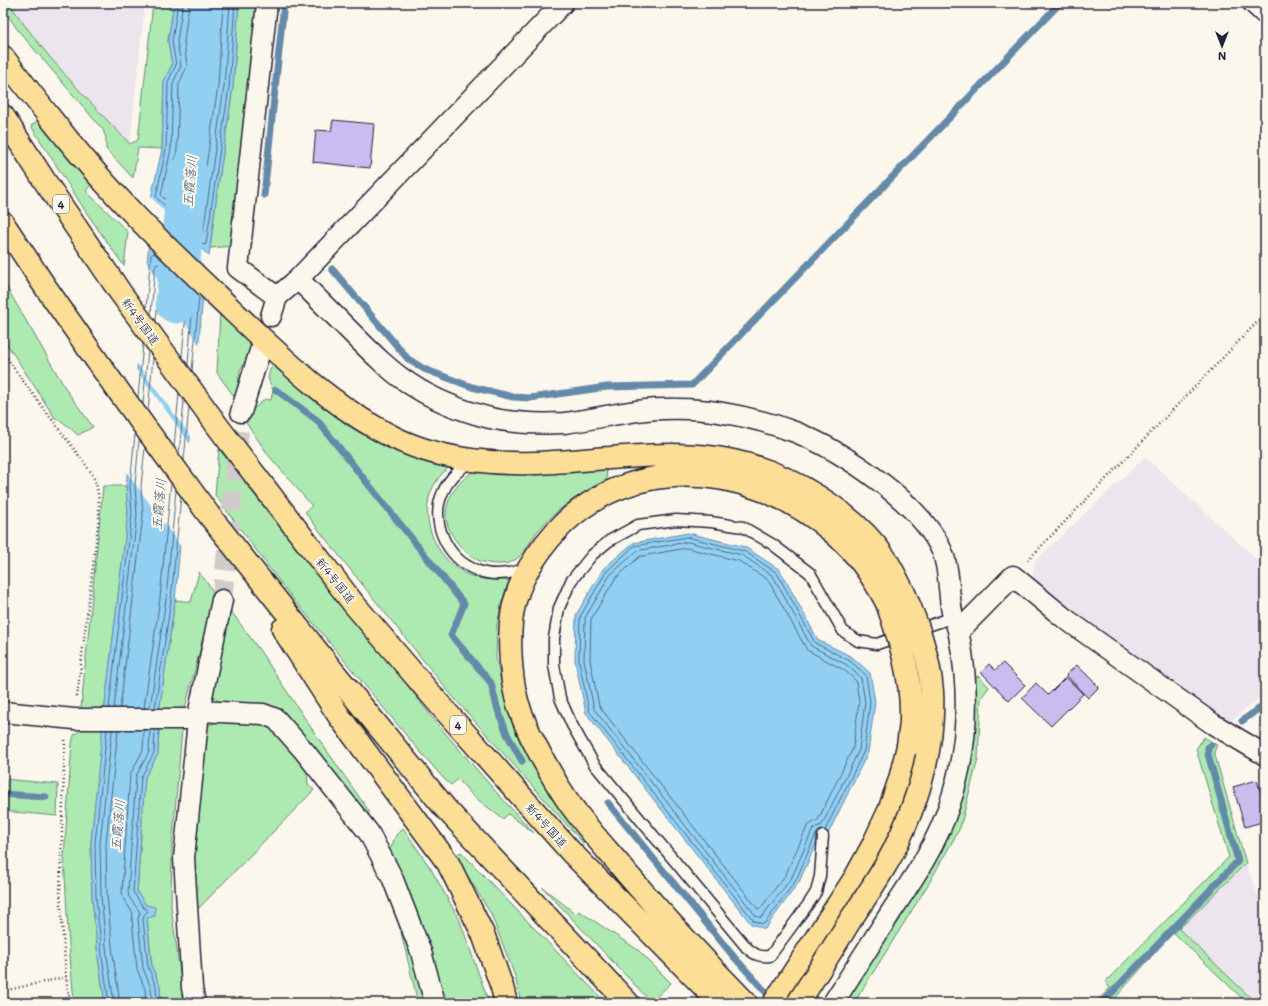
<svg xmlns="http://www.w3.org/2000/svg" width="1268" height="1006" font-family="Mali,'Klee One',sans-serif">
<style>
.built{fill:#ece5ed}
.green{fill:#adeab1;stroke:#688676}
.water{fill:#92d0f3;stroke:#658aa9}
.pier{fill:#fbf7ec}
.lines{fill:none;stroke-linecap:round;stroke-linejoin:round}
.shore{stroke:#4f6885;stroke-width:1}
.stream{stroke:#658aa9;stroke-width:7}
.river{stroke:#92d0f3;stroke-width:41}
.building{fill:#c9bcee;stroke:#22223b}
.street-tunnel{stroke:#d0ccc9;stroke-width:20;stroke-dasharray:20 10;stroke-linecap:butt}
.lane-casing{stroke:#22223b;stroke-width:13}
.street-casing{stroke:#22223b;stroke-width:23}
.highway-casing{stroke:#22223b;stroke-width:25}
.path{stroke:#22223b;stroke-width:2.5;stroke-dasharray:1 3;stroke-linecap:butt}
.lane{stroke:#fbf7ec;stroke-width:10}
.street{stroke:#fbf7ec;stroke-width:20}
.highway{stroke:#fdde96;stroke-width:22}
.highway-bridge-casing{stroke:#22223b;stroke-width:25;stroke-linecap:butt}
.highway-bridge{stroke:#fdde96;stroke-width:22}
.labels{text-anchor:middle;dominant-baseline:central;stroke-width:4;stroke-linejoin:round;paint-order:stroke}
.shield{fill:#fbf7ec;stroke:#636270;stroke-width:1}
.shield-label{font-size:11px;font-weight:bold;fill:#22223b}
.street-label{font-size:12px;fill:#22223b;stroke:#fbf7ec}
.water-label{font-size:13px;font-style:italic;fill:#445672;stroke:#fbf7ec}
</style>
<rect width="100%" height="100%" fill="#fbf7ec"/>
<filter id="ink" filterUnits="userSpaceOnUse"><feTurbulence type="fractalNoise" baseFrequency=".025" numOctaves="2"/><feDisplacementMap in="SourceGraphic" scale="8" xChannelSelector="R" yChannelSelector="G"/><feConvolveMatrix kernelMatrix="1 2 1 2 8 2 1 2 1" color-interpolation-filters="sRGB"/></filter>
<g filter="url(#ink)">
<path class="built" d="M9,3H145L130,144L69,79L16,15Z
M1145,457L1265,567V693L1225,726L1145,670L1033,581L1034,562Z
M1246,863L1265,915V1003H1256L1178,929Z"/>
<path class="green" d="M3,3H9C43,54 87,99 130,144L138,140L153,3H174L168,41L172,65L164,81L162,149L138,148L133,178L106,149V138L103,130L17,29L5,11L6,21L3,18Z
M239,3H262L234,246L210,248L217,193L233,87Z
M40,119L94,181L86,191L128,232L124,266L88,215L31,126Z
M3,281L67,391L93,427L78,435L63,422L55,418L3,338Z
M220,312L254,345L240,370L236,399L217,373Z
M274,363L348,426L386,447L450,466C445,471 439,476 436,482C417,510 432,552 458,569C473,580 493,581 511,580L502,601L497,625L496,658L507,710L521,744L587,840L583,843L448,691L325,538L305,512L312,506L270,457L246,423L249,413L265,399L271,400L273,390L268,378L270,370Z
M219,449L309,565L371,639L439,726L497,793L534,833L508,814L503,819L472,795L458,779L451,785L444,779L411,741L286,590L215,495Z
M606,466L607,480C579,495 556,508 536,533C528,544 523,559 508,563C501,565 486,564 478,560C463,552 446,533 446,515C446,495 461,479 477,469Z
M103,486H126L128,513L104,713L81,711V708Z
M199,572L213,591L211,607L185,708L174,712H159L175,600L191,602Z
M228,607L260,651L318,738L369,811V818L289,720L221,704L214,697L212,692Z
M979,676L989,687L981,698L978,759L960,828L929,883L854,1003H843L947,829L972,678Z
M220,721L266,722L307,769L308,784L314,790L193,914V846L207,726Z
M84,728H103L91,842L92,897L98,957L105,1003H75L73,991L68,932L64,857L72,743L74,735Z
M159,728H174L182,730L172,846L171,906L184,1003H161L160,986L152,967L147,917L155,916L137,893L145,777L158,754Z
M1204,737L1217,745L1214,752L1246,863L1179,929L1256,1003H1247L1173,932L1111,1003H1095L1110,988L1105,982L1229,857L1196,749Z
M3,779L58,784L57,816L3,811Z
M403,828L431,869L460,921L489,1003H446C433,950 410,900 387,851L391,848L396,835Z
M461,852L606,1003H521L515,976L491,914L469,878L453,857Z
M542,887L576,914L579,911L638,950L671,983L651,1002Z
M403,922L429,1003H418L399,924Z"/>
<path class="water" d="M174,3H239L233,87L217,193L209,256L151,198L162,149L164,81L172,65L168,41Z
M149,242L203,296L175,600L159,712L158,754L145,777L137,892L146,905L155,907V916L147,918L152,967L160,986L161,1003H105L98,957L92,897L91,842L104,713L128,513L126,486Z
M688,533L745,547L780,570L818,640L852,657L870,673L875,702L868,752L826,838L820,835L799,882L765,929L751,924L586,713L575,661L576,615L603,569L633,543Z"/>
<path class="pier" d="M150,196L173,220L210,258H207L171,222L150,199Z
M145,259L200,346L192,438L135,361Z
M135,368L191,445L182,548L125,470Z"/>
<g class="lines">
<path class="shore" d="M178,3L172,41L176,65L168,82L166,149L156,197L204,245L206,244L229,87L235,3
M183,3L177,41L181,66L173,83L171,149L161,195L201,235L203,233L224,87L230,3
M189,3L184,41L187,66L179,84L177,150L168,193L196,222L198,220L218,86L223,3
M146,308L151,255L154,253L199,298L192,371
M151,314L155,266L158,264L193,300L188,364
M156,321L160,280L162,278L187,302L182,357
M138,397L143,344
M143,404L148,350
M148,411L153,358
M174,447L179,393
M179,454L184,401
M184,460L189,407
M688,542L742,555L773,576L811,646L847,665L861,678L865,702L859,750L822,825L816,827L812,831L792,877L761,918L756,916L594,709L584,660L585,618L610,575L637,551Z
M687,548L739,561L768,580L807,650L844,670L856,681L859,702L853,748L818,820L812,823L807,827L786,874L760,909H758L599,706L590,660L591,619L615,579L639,557Z
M109,708L132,514L130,486L135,434
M114,708L137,515L135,486L139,440
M120,708L143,515L141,486L145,447
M144,708L160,598L171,483
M150,708L166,599L176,490
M155,708L171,600L181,496
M107,730L95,843L96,897L102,956L109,1003
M112,730L100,843L101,896L107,956L114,1003
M118,730L106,843L107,896L113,955L120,1003
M144,730L143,750L130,775L122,892L124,900L133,913L132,920L137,969L145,989L146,1003
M150,730L149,752L136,776L128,892L129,897L140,912L138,919L143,968L151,988L152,1003
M155,730L154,753L141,777L133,892L143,907L148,911L144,915L143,919L148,967L156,986L157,1003
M820,831L816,834L796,880L765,923L762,924L754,921L589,711L579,661L580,617L606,572L634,546L687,537L744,551L777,573L815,643L850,661L866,675L870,702L864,751L825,830"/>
<path class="stream" d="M264,195L284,3
M332,269L408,359L424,369L472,387L513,397L530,398L607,387L692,385L1060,3
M276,390L317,420L464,604L451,635L491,683L497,707L507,734L522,761
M1242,721L1265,704
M3,794L46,797
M608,803L734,957L773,1000
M1102,1003L1238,861L1208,754V747L1211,745"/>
<path class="river" d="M176,303L188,175"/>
</g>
<path class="building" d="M333,120L374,124L370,168L313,162L316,130L331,131Z
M1003,663L1025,685L1009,701L981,672L989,664L995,670Z
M1077,665L1099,687L1088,698L1066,675Z
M1066,677L1083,694L1051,726L1022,698L1036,683L1048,695Z
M1257,780L1265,808V821L1245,827L1233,787Z
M1264,853H1265V905Z"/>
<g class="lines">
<path class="street-tunnel" d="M222,600L241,412"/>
<defs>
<path id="lane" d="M471,460C460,470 449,478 443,492C429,521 447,559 476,570C493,577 511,574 527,568
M916,630L954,617
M823,836L820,876L816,892L809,903L770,956C760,957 755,955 747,948L594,764L572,725L560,698L554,665V638L559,608L571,581L592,555L609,541L638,525L676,520L711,522L743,527L772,544L810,573L843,631L858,641L877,644L900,636"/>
<path id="street" d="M267,3L238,268L277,297
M1253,3L1265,14
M298,279C317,298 336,317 355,336C372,353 390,371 410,384C434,400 463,411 490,418C512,423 542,424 564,423C589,420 613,414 637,411C661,408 694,408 718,412C743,416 771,423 795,432C843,451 921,503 942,551C950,570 948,592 952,612C954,620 958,627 959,635C970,692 968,751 949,806C937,843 915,876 893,909C873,940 853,972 833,1003
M271,316L277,297L298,279L563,3
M241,412L260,351
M959,631L1013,576L1063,617L1213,724L1265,755
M199,711L263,714L276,719L305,752L369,833L392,877L421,952L435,1003
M3,712L74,719H198
M195,1003L192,988L184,858L199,711L222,600"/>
<path id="highway" d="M3,57C36,100 69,143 105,183C145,228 189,269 232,310C282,358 332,407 395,438C442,461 502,466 554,462C572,461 591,459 610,458C650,455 693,452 733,461C787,472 854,512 885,558C892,569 898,581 904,593
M3,116L44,180L120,292L219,428L353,603L440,705L571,852L720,1003
M3,223L44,285L109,378L209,515L333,671L445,808L628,1003
M283,629L339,716L448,863L483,934L502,987L506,1003
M746,1003C705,961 666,919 628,875C611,854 592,834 576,812C561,793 549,771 538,750C530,735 522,718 517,701C510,675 507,628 515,601C519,586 527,570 536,557C606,450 745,455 835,534C858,554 873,576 887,603
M774,1003L855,878L872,847L889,811L900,779L908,746"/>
</defs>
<use href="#lane" class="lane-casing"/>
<use href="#street" class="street-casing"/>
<use href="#highway" class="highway-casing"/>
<path class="path" d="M3,351L15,370L91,472C99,487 99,500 99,517L77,697
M1028,560L1265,314
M65,740L60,892L66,977L70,1003
M3,991L66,977"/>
<use href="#lane" class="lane"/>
<use href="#street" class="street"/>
<use href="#highway" class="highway"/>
<defs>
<path id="highway-bridge" d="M887,603C900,640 912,678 911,718C911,727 909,737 908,746
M798,1003C816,975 834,947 851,919C866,897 881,875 893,852C918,802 935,747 932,691C929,656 918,625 904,593"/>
</defs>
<use href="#highway-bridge" class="highway-bridge-casing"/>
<use href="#highway-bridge" class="highway-bridge"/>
</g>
</g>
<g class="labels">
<g class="shield">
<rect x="53" y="195" width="16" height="18" rx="3"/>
<rect x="450" y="716" width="16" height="18" rx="3"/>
</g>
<g class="shield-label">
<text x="61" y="204">4</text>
<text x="458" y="725">4</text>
</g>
<g class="street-label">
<text transform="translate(141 321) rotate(54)">新4号国道</text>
<text transform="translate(336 580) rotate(52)">新4号国道</text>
<text transform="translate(547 825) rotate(48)">新4号国道</text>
</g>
<g class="water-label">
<text transform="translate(189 181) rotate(-85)">五霞落川</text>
<text transform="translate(158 504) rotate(-85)">五霞落川</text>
<text transform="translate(117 825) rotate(-85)">五霞落川</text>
</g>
</g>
<rect width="1268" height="1006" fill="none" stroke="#fbf7ec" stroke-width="16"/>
<rect x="8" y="8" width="1252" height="990" fill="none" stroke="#22223b" stroke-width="1.5" filter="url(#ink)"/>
<g transform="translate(1222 46) rotate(180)" stroke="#fbf7ec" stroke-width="3" paint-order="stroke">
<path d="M0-3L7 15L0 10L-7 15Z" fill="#22223b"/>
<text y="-6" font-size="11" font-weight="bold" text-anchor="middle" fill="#22223b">N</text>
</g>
</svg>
